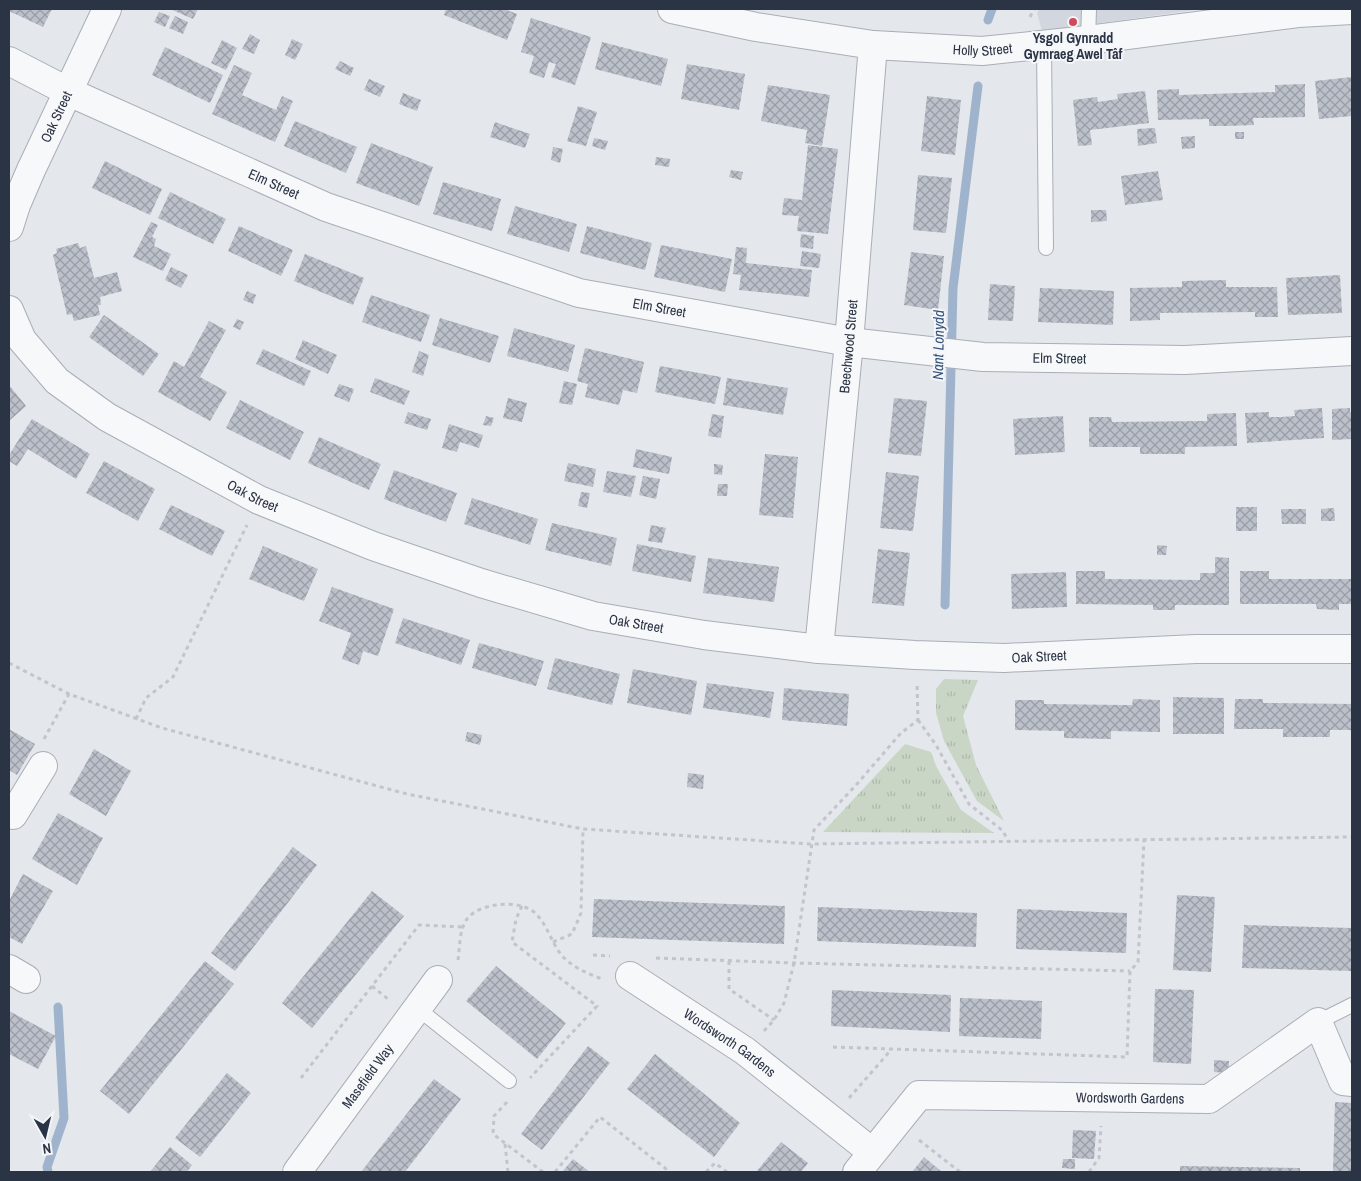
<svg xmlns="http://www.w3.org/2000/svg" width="1361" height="1181" font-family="'Archivo Narrow',sans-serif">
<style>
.built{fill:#d2d6de}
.grass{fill:url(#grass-tufts)}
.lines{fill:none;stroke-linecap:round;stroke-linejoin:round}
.stream{stroke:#9fb4cc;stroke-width:9}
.building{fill:url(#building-cross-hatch)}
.service-casing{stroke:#a9aeb7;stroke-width:16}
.minor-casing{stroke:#a9aeb7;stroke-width:30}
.path{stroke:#c2c5cb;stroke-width:3;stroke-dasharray:4 4;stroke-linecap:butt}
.service{stroke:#f7f8fa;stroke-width:14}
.minor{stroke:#f7f8fa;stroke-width:28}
.poi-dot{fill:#d1495b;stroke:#f4f6f9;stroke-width:2}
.labels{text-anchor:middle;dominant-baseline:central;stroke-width:4;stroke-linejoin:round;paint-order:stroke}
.poi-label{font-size:14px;font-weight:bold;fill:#2b3445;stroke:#f4f6f9}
.street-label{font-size:14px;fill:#2b3445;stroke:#f4f6f9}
.water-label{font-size:15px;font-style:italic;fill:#34527a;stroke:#f4f6f9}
</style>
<defs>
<pattern id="grass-tufts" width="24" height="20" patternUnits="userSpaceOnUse" patternTransform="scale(1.25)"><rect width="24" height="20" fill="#c9d6c5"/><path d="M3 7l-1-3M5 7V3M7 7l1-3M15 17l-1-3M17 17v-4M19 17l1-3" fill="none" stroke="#adb8ab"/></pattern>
<pattern id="building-cross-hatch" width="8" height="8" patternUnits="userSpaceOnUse" patternTransform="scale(1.25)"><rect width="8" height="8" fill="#bbc0ca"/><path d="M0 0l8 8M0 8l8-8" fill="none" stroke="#989da6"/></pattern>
</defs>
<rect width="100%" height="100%" fill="#e4e7ec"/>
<path class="built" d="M1039,9H1202L1042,31L1037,13Z"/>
<path class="grass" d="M944,679L978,680L963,716L976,765L1004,821L977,801L944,741L936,713V689Z
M905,744L931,752L936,766L961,810L994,833L823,832Z"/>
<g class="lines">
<path class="stream" d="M988,20L992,9
M945,605L953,288L978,86
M48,1172L47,1167L64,1118L58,1007"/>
</g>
<path class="building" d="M9,9H52L43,27L9,11Z
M170,9H198L193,19Z
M446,9H504L517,14L507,40L444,15Z
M159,12L170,16L165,27L154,22Z
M175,16L188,22L183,34L169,28Z
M531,18L591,37L575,85L551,77L556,64L549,62L544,78L529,73L534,56L521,52Z
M250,34L260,40L254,54L242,49Z
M292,39L303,44L295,60L285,55Z
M222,40L237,48L226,70L211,63Z
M602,42L668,59L661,86L595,69Z
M165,47L223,75L210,103L152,75Z
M340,61L354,68L350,76L335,69Z
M687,64L745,74L739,110L681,99Z
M234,65L252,73L242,95L276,110L282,96L293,101L275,142L212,114Z
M1352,77V116L1319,119L1315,81Z
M369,79L385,86L380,97L364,90Z
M1305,84V117L1253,118L1254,125L1228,126H1209V119L1158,120L1157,90L1179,89V95L1275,92V85Z
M768,85L830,95L822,146L805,143L807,130L761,121Z
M1145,91L1149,123L1090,130L1092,145L1078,146L1073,100L1097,97L1098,102L1118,99L1117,94Z
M403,93L421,100L417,111L399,104Z
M927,96L961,100L955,155L921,151Z
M578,106L597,112L586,146L567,141Z
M295,121L357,147L346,173L284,146Z
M495,122L530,134L525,148L490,137Z
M1155,128L1157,143L1138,146L1137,129Z
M1235,132H1244V139H1235Z
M1195,136V148L1182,149L1181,137Z
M594,138L608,141L605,150L592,146Z
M371,143L433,167L419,206L356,183Z
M808,145L838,149L828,234L797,231L799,216L782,215L784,198L802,200Z
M553,147L563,149L560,163L551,160Z
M656,157L670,159L669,167L655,165Z
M105,161L162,189L150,215L92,188Z
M731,170L743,172L741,180L729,177Z
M1158,171L1163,200L1125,205L1121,176Z
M918,175L952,178L946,233L913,230Z
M443,182L501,199L492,231L433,214Z
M170,192L226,219L213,244L158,218Z
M515,206L577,224L569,252L507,234Z
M1091,210H1106L1107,221L1091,222Z
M151,222L158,225L152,237L156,239L154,246L171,254L163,271L133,257Z
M239,226L293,250L281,276L228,251Z
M587,226L652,243L645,270L580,253Z
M801,234L814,236L813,249L800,247Z
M78,243L80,248L86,246L94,278L117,272L122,291L100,297L101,305H98L100,315L74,321L72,314L67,315L53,255L57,253L56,249Z
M661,245L732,259L725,292L654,277Z
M736,247L747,248L746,263L812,270L809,297L739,290L741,275L733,274Z
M802,251L821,254L819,268L800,266Z
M911,252L944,256L938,310L904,305Z
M305,254L364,278L353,305L294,281Z
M171,267L188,275L181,288L165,280Z
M1340,275L1342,313L1288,315L1286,278Z
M1226,280V287H1277L1278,317H1255V312L1160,313V320L1130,321V288L1182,287V281Z
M990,284L1015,286L1013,321L988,320Z
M1040,288L1114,291L1113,325L1038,322Z
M247,291L256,295L253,304L243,300Z
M371,295L430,315L421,342L362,322Z
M104,315L159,354L143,376L89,337Z
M440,318L499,336L490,363L432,345Z
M237,319L244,322L240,330L233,327Z
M209,321L226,330L200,377L227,392L210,421L158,392L174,361L184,367Z
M514,328L575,345L568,372L507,356Z
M303,340L337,355L328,374L295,359Z
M585,348L644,362L637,393L623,390L619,405L585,397L588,384L577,381Z
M263,349L311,371L304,386L256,364Z
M419,351L429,355L423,376L412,372Z
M660,366L721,377L715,404L655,392Z
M375,378L410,391L404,405L370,392Z
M727,378L788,388L783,415L723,405Z
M564,381L577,384L572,405L559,403Z
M339,384L354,389L349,402L334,396Z
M9,385L26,406L9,421Z
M508,398L527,403L522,422L503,418Z
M894,398L927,401L921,456L888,453Z
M240,400L304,432L290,460L226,428Z
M1322,408L1324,438L1247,443L1245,413L1269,412V417H1281L1295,416L1294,410Z
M1350,408V412H1352V439L1332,440V409Z
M408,412L431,419L427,430L404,423Z
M1236,413L1237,446L1185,447V454H1140V447H1089V417H1111L1112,422L1207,421V414Z
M712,414L724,416L721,438L708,436Z
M486,416L494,418L491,426L483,425Z
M1063,416L1065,452L1015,455L1013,419Z
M32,419L90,454L76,479L28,449L17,466L9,461V455Z
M449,424L483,435L479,448L460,442L457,452L442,448Z
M319,437L381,464L369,490L308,463Z
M636,449L672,457L669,474L633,467Z
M765,454L798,457L793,518L759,515Z
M104,461L155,489L138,521L86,493Z
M568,463L596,469L593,487L564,481Z
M714,464L723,465L722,475L714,474Z
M394,470L457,493L446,522L384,499Z
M607,471L636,476L631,497L603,492Z
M886,472L919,476L913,531L880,528Z
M643,476L660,479L656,499L639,495Z
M718,484H728L727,496H717Z
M581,492L590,493L587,508L578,506Z
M472,498L538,519L530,545L464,524Z
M171,505L225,531L212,556L159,529Z
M1236,507H1257V531H1236Z
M1334,508L1335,521H1321V509Z
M1281,509H1306V524H1282Z
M552,523L617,538L611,566L545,550Z
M651,525L666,528L662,543L648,541Z
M637,544L696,556L691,582L632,571Z
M1157,545L1167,546L1166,555H1157Z
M263,546L318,569L304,601L249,579Z
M878,549L910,553L904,606L872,603Z
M1215,557L1229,558V605H1175V610H1153V605L1076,604V571H1105V579L1200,580V573H1215Z
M708,558L779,567L774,602L703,593Z
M1240,571H1269V579H1352V604H1339V610L1317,609L1316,604H1240Z
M1066,572L1067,607L1012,609L1011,574Z
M332,587L394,609L378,656L363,651L359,665L342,659L351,633L319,621Z
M403,618L470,640L461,665L395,643Z
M479,643L544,661L536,686L472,668Z
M555,658L620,674L612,705L547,689Z
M633,669L697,681L691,715L627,703Z
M707,683L774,692L770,718L703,708Z
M784,688L849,694L847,726L782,720Z
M1173,697L1224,698V734H1173Z
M1133,699L1160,700V732L1111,731V739L1064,738V731L1015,730V700H1044V704L1124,705H1132Z
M1235,699H1263V703L1352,704V730H1330V737H1283V729H1234Z
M9,729L35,744L17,775L9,770Z
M467,732L482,735L480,745L465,741Z
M94,749L131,771L106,816L69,794Z
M688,773L704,775L703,789L687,787Z
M58,813L103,838L77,885L32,859Z
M293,847L317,865L235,971L211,953Z
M23,874L53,891L22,944L9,937V901Z
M372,891L404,916L312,1028L282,1003Z
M1177,895L1215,897L1211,972L1173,970Z
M594,899L785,906L784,944L592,937Z
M818,907L977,913L976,947L817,941Z
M1017,909L1127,913L1126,953L1016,949Z
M1244,925L1352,928V971L1242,968Z
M205,961L234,984L129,1114L100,1091Z
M496,966L566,1023L537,1059L466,1001Z
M1155,989L1194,990L1191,1064L1153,1062Z
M832,990L951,995L950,1032L831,1026Z
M960,998L1042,1001L1041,1039L959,1036Z
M9,1011L56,1036L38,1069L9,1054Z
M588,1046L610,1063L542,1150L521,1134Z
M655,1054L740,1123L714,1157L627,1089Z
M1214,1060L1229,1061V1073L1214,1072Z
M227,1073L251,1093L200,1157L175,1138Z
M434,1079L461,1099L405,1172H361Z
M1335,1102L1352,1103V1172H1333Z
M1073,1130L1096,1131L1094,1159L1072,1158Z
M781,1142L808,1163L801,1172H756Z
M170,1147L192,1165L187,1172H150Z
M924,1157L942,1172H912Z
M573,1159L590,1172H562Z
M1063,1159H1075V1169L1062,1168Z
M1180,1166L1300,1168V1172H1180Z"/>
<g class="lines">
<defs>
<path id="service" d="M1088,40L1089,9
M1044,45L1046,248
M417,1008L509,1081
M1318,1022L1352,1005"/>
<g id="minor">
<path id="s1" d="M672,9L756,27L873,45L982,51L1088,40L1298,13L1352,10"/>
<path id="s2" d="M9,61L69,92L326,207L579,293L849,342L983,357L1185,360L1352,351"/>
<path id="s3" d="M9,227L16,205L31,170L107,9"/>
<path id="s4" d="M9,310L22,340L57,381L107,417L259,500L373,546L481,583L593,616L704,635L819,649L915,655L1004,658L1196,649H1352"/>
<path id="s5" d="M819,649L849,342L873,45"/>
<path d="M13,815L43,766"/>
<path d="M9,969L26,979"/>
<path id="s6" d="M630,976L745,1051L872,1152"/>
<path id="s7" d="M297,1172L438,980"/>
<path id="s8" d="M857,1172L919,1095L1209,1099L1318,1022L1343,1081L1352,1082"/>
</g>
</defs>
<use href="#service" class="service-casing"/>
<use href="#minor" class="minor-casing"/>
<path class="path" d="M1030,17L1034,9
M9,663L69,694L162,728L407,794L583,829L810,844L1352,837
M136,719L146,698L173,677L247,525
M918,720L936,745L969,804L1003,831L1008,841
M44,739L69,694
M522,906L516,919L512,942L597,1006L530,1078
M553,942L572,934L581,913L583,829
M593,955L610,956
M656,958L794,963L1130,971
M458,960C460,947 459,930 467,919C479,903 518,899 534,912C545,922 549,935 556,947C566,965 584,972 602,979
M729,961V989L774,1020
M372,986L389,1000
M764,1031L774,1020L784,1003L794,963L814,830L857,784L901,733L918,720L917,683
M833,1047L1127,1057L1130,971L1138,962L1144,840
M301,1078L419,925L463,927
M849,1098L891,1050
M507,1102L494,1116L493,1134L543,1172
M919,1140L960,1172
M505,1144L508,1172
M555,1172L600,1117L670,1172
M706,1172L715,1163L727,1172
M1089,1172L1099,1158L1101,1126"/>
<use href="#service" class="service"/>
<use href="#minor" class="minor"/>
</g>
<circle class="poi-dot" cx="1073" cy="22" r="5"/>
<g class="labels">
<g class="poi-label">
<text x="1073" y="38">Ysgol Gynradd<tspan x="1073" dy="16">Gymraeg Awel Tâf</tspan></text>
</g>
<g class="street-label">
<text stroke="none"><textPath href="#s1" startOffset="314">Holly Street</textPath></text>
<text stroke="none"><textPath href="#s3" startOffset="120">Oak Street</textPath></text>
<text stroke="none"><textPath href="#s2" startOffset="292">Elm Street</textPath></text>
<text stroke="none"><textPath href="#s2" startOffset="698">Elm Street</textPath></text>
<text stroke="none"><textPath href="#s5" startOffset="304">Beechwood Street</textPath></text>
<text stroke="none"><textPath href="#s2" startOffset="1102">Elm Street</textPath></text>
<text stroke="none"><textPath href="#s4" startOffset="314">Oak Street</textPath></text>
<text stroke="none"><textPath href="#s4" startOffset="719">Oak Street</textPath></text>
<text stroke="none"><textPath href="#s4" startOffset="1124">Oak Street</textPath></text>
<text stroke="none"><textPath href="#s6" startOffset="120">Wordsworth Gardens</textPath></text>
<text stroke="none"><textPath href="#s7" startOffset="119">Masefield Way</textPath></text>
<text stroke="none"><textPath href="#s8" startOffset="310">Wordsworth Gardens</textPath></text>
</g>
<g class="water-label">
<text transform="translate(938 345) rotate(-89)">Nant Lonydd</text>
</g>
</g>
<rect width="1361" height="1181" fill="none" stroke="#2b3445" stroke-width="20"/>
<g transform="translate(45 1136) rotate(172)" stroke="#f4f6f9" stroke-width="4" paint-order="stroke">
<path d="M0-4L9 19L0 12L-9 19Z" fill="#2b3445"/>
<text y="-8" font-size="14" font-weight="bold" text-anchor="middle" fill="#2b3445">N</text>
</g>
</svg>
